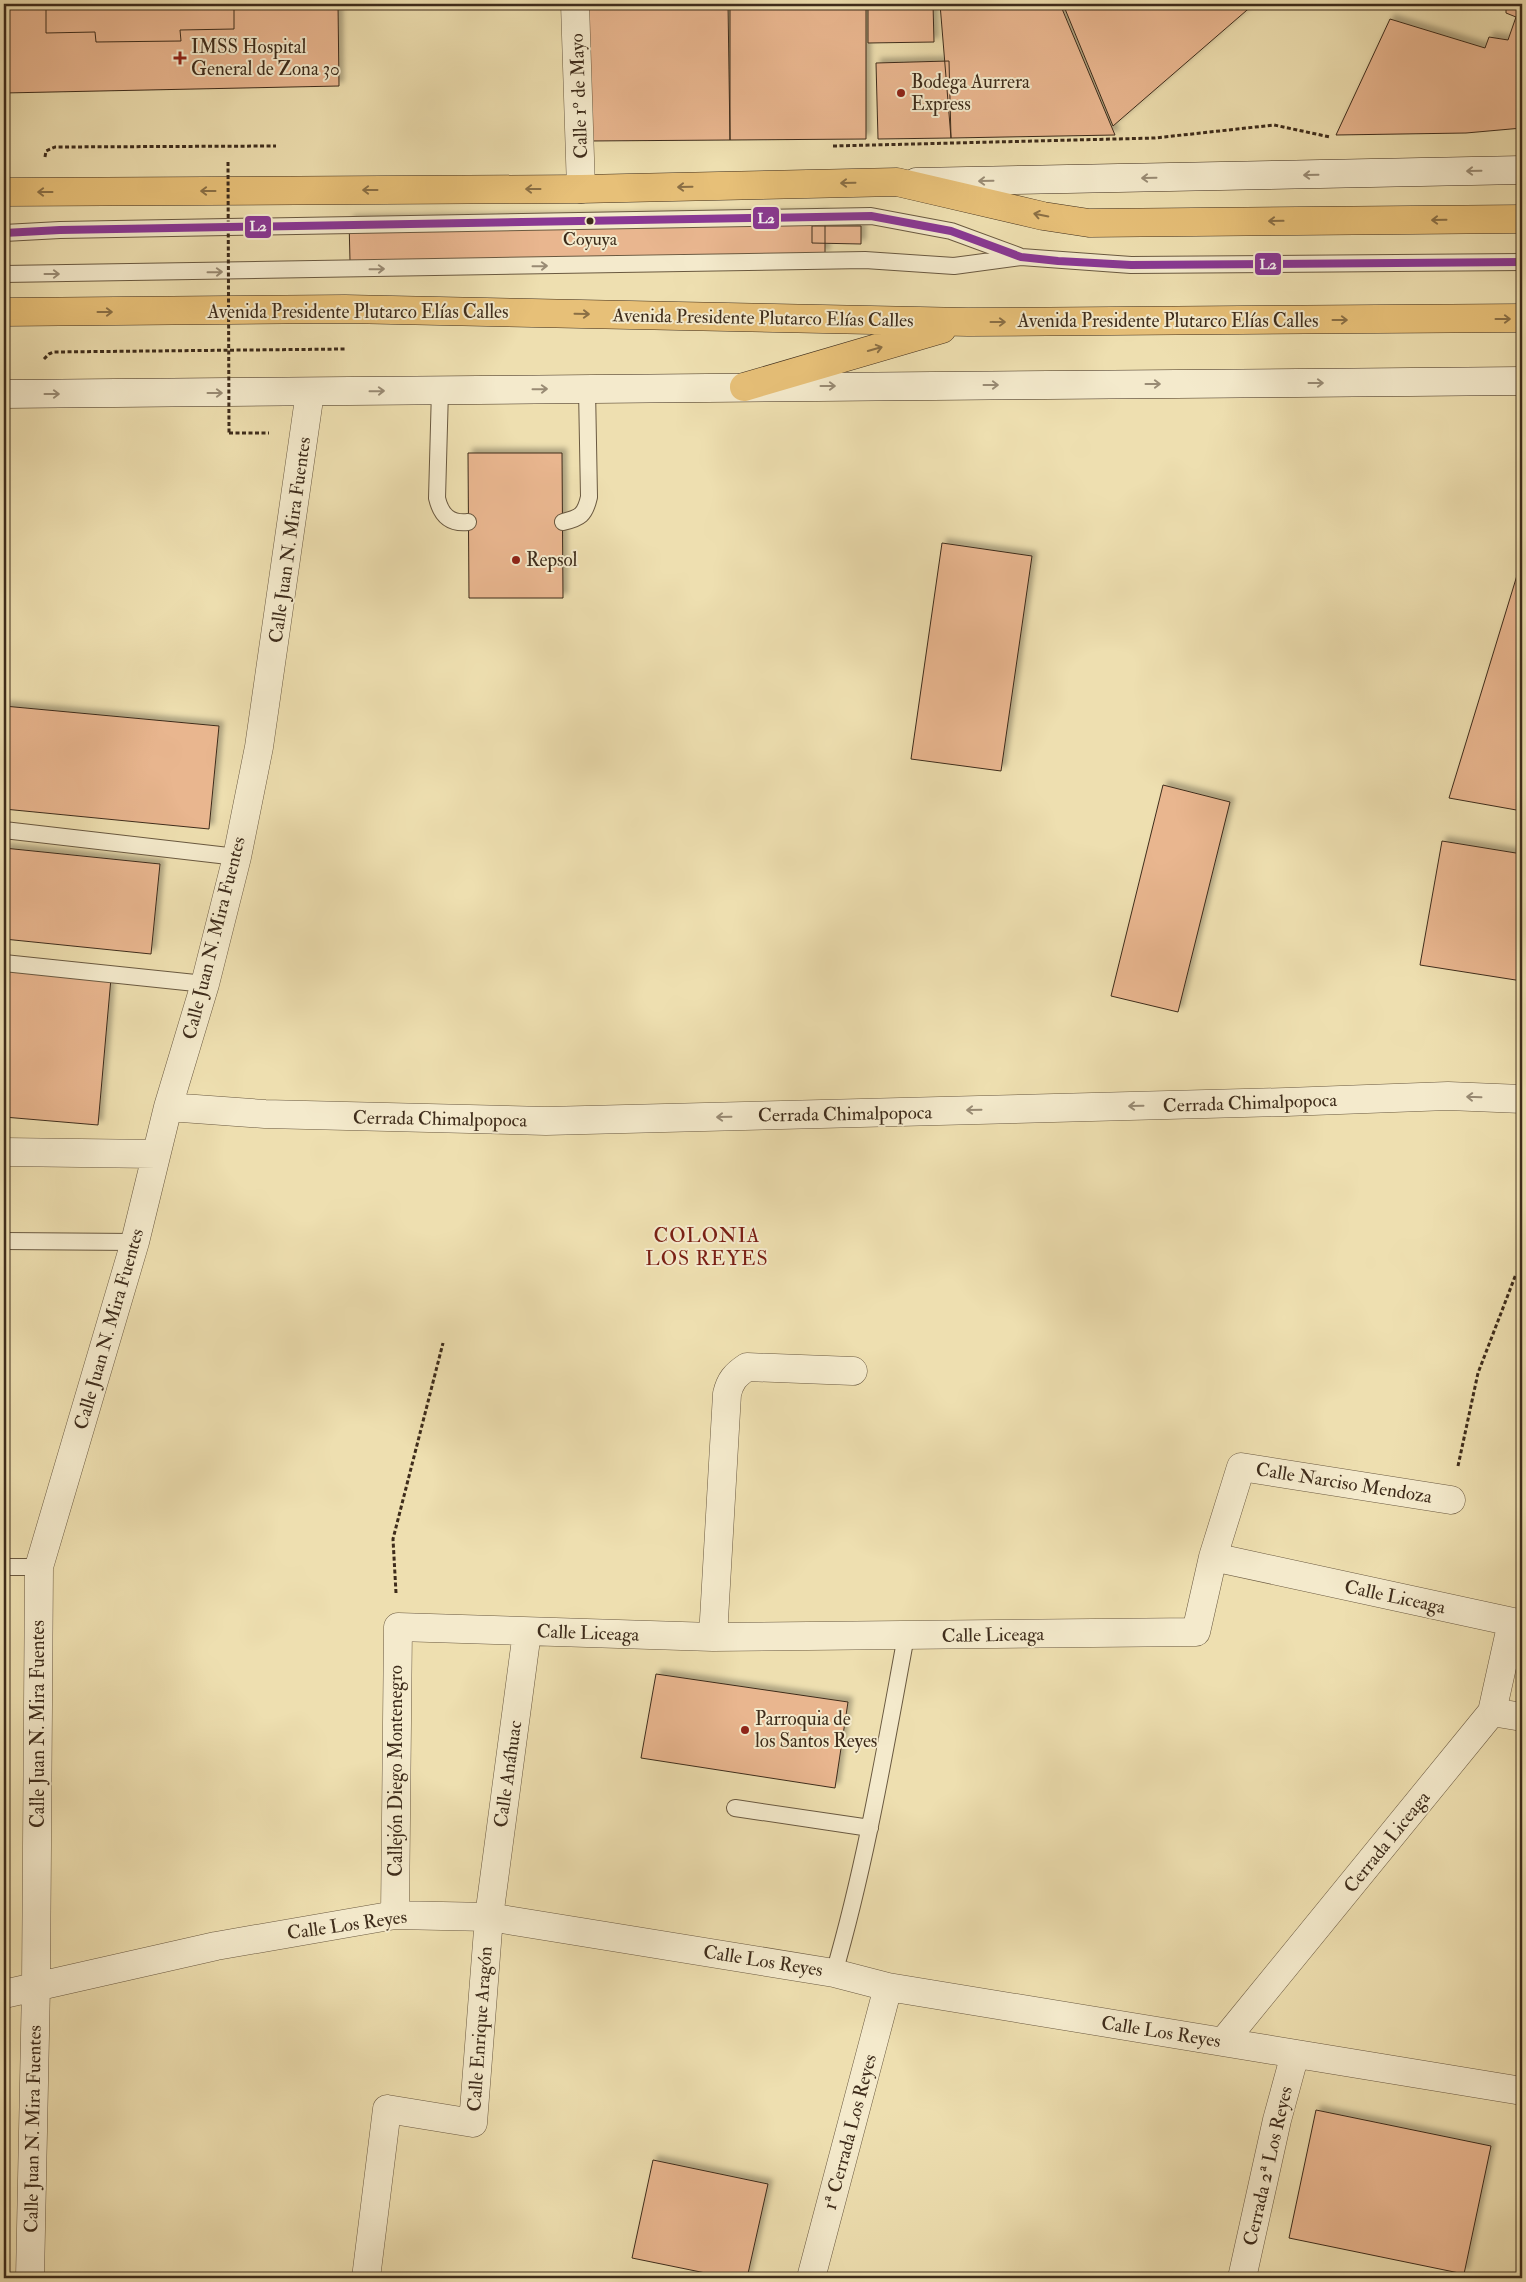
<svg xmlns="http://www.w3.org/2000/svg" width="1526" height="2282" font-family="'IM FELL Double Pica',serif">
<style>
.building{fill:#e9b68f;stroke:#3e2c1b;filter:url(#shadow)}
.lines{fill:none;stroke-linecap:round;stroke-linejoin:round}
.lane-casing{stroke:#6a5940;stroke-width:18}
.street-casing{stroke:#6a5940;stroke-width:29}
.secondary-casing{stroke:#3e2c1b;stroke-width:29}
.primary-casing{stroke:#3e2c1b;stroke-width:29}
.path{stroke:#3e2c1b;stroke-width:3;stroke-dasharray:4 2.5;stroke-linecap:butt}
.lane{stroke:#f4eacc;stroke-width:16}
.street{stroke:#f4eacc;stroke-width:28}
.secondary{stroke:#f4eacc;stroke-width:28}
.primary{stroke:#e7c078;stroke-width:28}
.path-bridge{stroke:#3e2c1b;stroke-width:3;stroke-dasharray:4 2.5;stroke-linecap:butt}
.bus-1-casing{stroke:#f4eacc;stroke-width:11}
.bus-1{stroke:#893894;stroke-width:8}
.oneway{stroke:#998b74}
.oneway2{stroke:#8a6f45}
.poi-dot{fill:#8f2418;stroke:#f4eacc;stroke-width:2}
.bus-dot{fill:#3e2c1b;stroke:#f4eacc;stroke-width:2}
.labels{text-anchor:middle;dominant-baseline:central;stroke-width:4;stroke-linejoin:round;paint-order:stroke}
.bus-label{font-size:18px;fill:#3e2c1b;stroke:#f4eacc}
.poi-label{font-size:19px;fill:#3e2c1b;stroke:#f4eacc;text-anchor:start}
.street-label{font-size:19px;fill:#3e2c1b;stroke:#f4eacc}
.neighbourhood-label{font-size:20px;letter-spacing:1px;fill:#7a1f14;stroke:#f4eacc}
.line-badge{stroke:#f4eacc;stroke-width:2}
.badge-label{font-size:14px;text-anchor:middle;font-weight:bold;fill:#fff}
</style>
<defs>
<filter id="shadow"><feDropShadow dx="4.5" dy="-4.5" stdDeviation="2.5" flood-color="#0004"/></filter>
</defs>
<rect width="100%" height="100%" fill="#eedfb0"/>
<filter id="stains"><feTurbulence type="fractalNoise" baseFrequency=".004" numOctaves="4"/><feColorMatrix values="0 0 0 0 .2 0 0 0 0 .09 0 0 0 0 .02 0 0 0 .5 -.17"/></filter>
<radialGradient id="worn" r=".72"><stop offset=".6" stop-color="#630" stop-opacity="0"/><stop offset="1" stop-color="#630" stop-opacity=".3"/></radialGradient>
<path class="building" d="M4,4H338L339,86L4,93Z
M46,4H234V29L180,30L181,41L96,42L95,32L46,33Z
M585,4H728L730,140L587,141Z
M730,4H866V139L730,140Z
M868,4H933L934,42L868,43Z
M940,4H1060L1115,135L951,138Z
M1063,4H1254L1113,126Z
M1506,4H1522V128L1466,133L1336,135L1390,19L1485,48L1489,37L1508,40L1516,17L1506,13Z
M949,61L951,138L878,139L876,63Z
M825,214V254L350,261L349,220Z
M812,226H861V244L812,243Z
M468,453H562L563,598H469Z
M942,543L1032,556L1001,771L911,759Z
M1522,559V811L1449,798Z
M4,706L219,726L209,829L4,809Z
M1163,785L1230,802L1178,1012L1111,996Z
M1442,841L1522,854V981L1420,965Z
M4,848L160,864L151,954L4,939Z
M4,969L111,978L98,1125L4,1117Z
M656,1674L848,1702L835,1788L641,1758Z
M1316,2110L1491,2146L1464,2274L1289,2238Z
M653,2160L768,2184L747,2278H730L632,2258Z"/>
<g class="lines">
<defs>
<path id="lane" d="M4,233L60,230L871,216L951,231L1019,256
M4,274L865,260L954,266L1021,257L1131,265L1522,262
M440,390L437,498C441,515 450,524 468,522
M563,522C580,518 585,515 589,497L587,389
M4,830L237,857
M4,963L205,984
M4,1241L135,1242
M4,1567H39
M735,1808L870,1828
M834,1973C866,1863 885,1749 906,1636"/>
<path id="street" d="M575,4L581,189
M168,1107L265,1114L546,1121L1286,1102L1448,1096L1522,1099
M4,1152L156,1154
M1213,1557L1241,1467L1451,1500
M713,1637L727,1394C730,1381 735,1375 747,1367L853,1371
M1492,1712L1522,1717
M395,1915L398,1627L713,1637L1196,1632L1213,1557L1522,1624
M4,1994L216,1946L395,1915L489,1917L834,1973L888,1987L1522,2091
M1223,2042L1492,1712L1512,1622
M30,2278L36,1986L39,1567L135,1242L168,1107L205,984L237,857L259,747L310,392
M366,2278L387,2109L473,2123L489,1917L527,1632
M811,2278L888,1987
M1242,2278L1277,2120L1295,2054"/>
<path id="secondary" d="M916,182L1522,170
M4,394L1522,381"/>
<path id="primary" d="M4,192L581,189L897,182L1043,216L1089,223L1522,219
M4,312L345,309L968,322L1522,318
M744,387L942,329"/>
</defs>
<use href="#lane" class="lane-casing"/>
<use href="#street" class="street-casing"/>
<use href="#secondary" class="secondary-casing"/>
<use href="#primary" class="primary-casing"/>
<path class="path" d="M833,146L1155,138L1274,125L1330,137
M45,157L46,151L55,147L276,146
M44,359L49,354L54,352L345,349
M229,433H269
M1458,1466L1478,1373L1516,1274L1522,1275
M396,1593L393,1539L443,1343"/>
<use href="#lane" class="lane"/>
<use href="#street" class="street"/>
<use href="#secondary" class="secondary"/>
<use href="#primary" class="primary"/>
<path class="path-bridge" d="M228,162L229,433"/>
<defs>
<path id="bus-1" d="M4,233L60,230L871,216L951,231L1021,257L1058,261L1131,265L1522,262"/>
</defs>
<use href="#bus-1" class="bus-1-casing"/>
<use href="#bus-1" class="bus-1"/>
</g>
<defs><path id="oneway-shaft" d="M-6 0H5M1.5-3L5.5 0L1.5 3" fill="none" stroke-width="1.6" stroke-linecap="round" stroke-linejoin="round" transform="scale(1.25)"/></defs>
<g class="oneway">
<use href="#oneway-shaft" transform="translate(1474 171) rotate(179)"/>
<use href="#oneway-shaft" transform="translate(1311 175) rotate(179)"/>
<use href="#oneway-shaft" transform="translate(1149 178) rotate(179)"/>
<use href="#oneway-shaft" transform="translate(986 181) rotate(179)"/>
<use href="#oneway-shaft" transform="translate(540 266) rotate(-1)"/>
<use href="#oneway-shaft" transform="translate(377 269) rotate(-1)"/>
<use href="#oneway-shaft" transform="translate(215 272) rotate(-1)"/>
<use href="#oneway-shaft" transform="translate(52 274)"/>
<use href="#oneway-shaft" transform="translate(1316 383)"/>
<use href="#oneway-shaft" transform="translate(1153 384)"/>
<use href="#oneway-shaft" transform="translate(991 385)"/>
<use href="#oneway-shaft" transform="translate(828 386)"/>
<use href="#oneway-shaft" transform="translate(540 389) rotate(-1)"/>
<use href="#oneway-shaft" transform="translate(377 391) rotate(-1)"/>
<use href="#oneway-shaft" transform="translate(215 393)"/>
<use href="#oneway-shaft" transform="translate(52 394)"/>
<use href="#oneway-shaft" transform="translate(1474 1097) rotate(-178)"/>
<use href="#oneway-shaft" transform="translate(1136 1106) rotate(179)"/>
<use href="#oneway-shaft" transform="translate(974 1110) rotate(179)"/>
<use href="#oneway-shaft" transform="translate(724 1117) rotate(179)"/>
</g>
<g class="oneway2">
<use href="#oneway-shaft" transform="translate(848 183) rotate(179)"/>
<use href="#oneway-shaft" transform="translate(685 187) rotate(179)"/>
<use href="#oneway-shaft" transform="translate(533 189) rotate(180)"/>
<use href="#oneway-shaft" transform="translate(370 190) rotate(180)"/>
<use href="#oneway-shaft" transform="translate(208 191) rotate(180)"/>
<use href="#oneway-shaft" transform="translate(45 192) rotate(180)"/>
<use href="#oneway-shaft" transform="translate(1041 215) rotate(-169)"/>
<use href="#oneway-shaft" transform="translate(1439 220) rotate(179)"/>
<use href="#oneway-shaft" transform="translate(1276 221) rotate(179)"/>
<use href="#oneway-shaft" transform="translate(105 312)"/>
<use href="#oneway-shaft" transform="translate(582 314) rotate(1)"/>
<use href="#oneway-shaft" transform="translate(1503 319)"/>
<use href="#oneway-shaft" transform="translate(1340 320)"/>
<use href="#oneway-shaft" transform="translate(998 322)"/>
<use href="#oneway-shaft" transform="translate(875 349) rotate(-16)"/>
</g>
<g class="poi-dot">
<path d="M177.5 50.5h5v5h5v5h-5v5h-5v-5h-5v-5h5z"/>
<circle cx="901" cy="93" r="5"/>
<circle cx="516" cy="560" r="5"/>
<circle cx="745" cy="1730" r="5"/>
</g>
<circle class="bus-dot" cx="590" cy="221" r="4.5"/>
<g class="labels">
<g class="bus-label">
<text x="590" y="239">Coyuya</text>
</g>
<g class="poi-label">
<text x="191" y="47">IMSS Hospital<tspan x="191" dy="22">General de Zona 30</tspan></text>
<text x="911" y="82">Bodega Aurrera<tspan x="911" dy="22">Express</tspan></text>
<text x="526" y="560">Repsol</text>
<text x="755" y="1719">Parroquia de<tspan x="755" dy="22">los Santos Reyes</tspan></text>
</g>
<g class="street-label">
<text transform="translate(579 96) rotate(-92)">Calle 1º de Mayo</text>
<text x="358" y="312">Avenida Presidente Plutarco Elías Calles</text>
<text transform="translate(763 318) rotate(1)">Avenida Presidente Plutarco Elías Calles</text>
<text x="1168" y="321">Avenida Presidente Plutarco Elías Calles</text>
<text transform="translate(290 540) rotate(-82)">Calle Juan N. Mira Fuentes</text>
<text transform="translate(214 938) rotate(-76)">Calle Juan N. Mira Fuentes</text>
<text transform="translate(1250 1103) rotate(-2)">Cerrada Chimalpopoca</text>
<text transform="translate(845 1114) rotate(-1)">Cerrada Chimalpopoca</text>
<text transform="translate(440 1119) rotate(1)">Cerrada Chimalpopoca</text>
<text transform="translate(109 1329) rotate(-74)">Calle Juan N. Mira Fuentes</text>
<text transform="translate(1344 1483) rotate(9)">Calle Narciso Mendoza</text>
<text transform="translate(1395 1597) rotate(12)">Calle Liceaga</text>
<text transform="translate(588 1633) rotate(2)">Calle Liceaga</text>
<text transform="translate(993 1635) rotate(-1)">Calle Liceaga</text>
<text transform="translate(38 1724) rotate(-90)">Calle Juan N. Mira Fuentes</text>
<text transform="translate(396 1771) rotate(-90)">Callejón Diego Montenegro</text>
<text transform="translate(508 1774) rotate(-82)">Calle Anáhuac</text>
<text transform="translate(1387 1842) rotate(-51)">Cerrada Liceaga</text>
<text transform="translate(347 1925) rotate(-8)">Calle Los Reyes</text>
<text transform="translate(763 1961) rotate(9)">Calle Los Reyes</text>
<text transform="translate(480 2029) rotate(-86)">Calle Enrique Aragón</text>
<text transform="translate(1161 2032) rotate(9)">Calle Los Reyes</text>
<text transform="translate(33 2129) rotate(-89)">Calle Juan N. Mira Fuentes</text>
<text transform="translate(850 2132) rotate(-75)">1ª Cerrada Los Reyes</text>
<text transform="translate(1268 2166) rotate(-77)">Cerrada 2ª Los Reyes</text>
</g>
<g class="neighbourhood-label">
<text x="707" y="1235">COLONIA<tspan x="707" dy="23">LOS REYES</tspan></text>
</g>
</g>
<g class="line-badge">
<rect x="752" y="206" width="28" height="24" rx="5" fill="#893894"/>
<rect x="244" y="215" width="28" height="24" rx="5" fill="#893894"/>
<rect x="1254" y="252" width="28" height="24" rx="5" fill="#893894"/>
</g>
<g class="badge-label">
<text x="766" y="223">L2</text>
<text x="258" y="231">L2</text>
<text x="1268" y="269">L2</text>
</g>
<rect width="1526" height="2282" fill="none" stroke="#eedfb0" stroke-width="20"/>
<rect x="5" y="5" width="1516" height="2272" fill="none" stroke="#3e2c1b" stroke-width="2.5"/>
<rect x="10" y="10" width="1506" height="2262" fill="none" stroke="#3e2c1b"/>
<rect width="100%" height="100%" filter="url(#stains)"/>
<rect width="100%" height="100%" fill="url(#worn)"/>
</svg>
